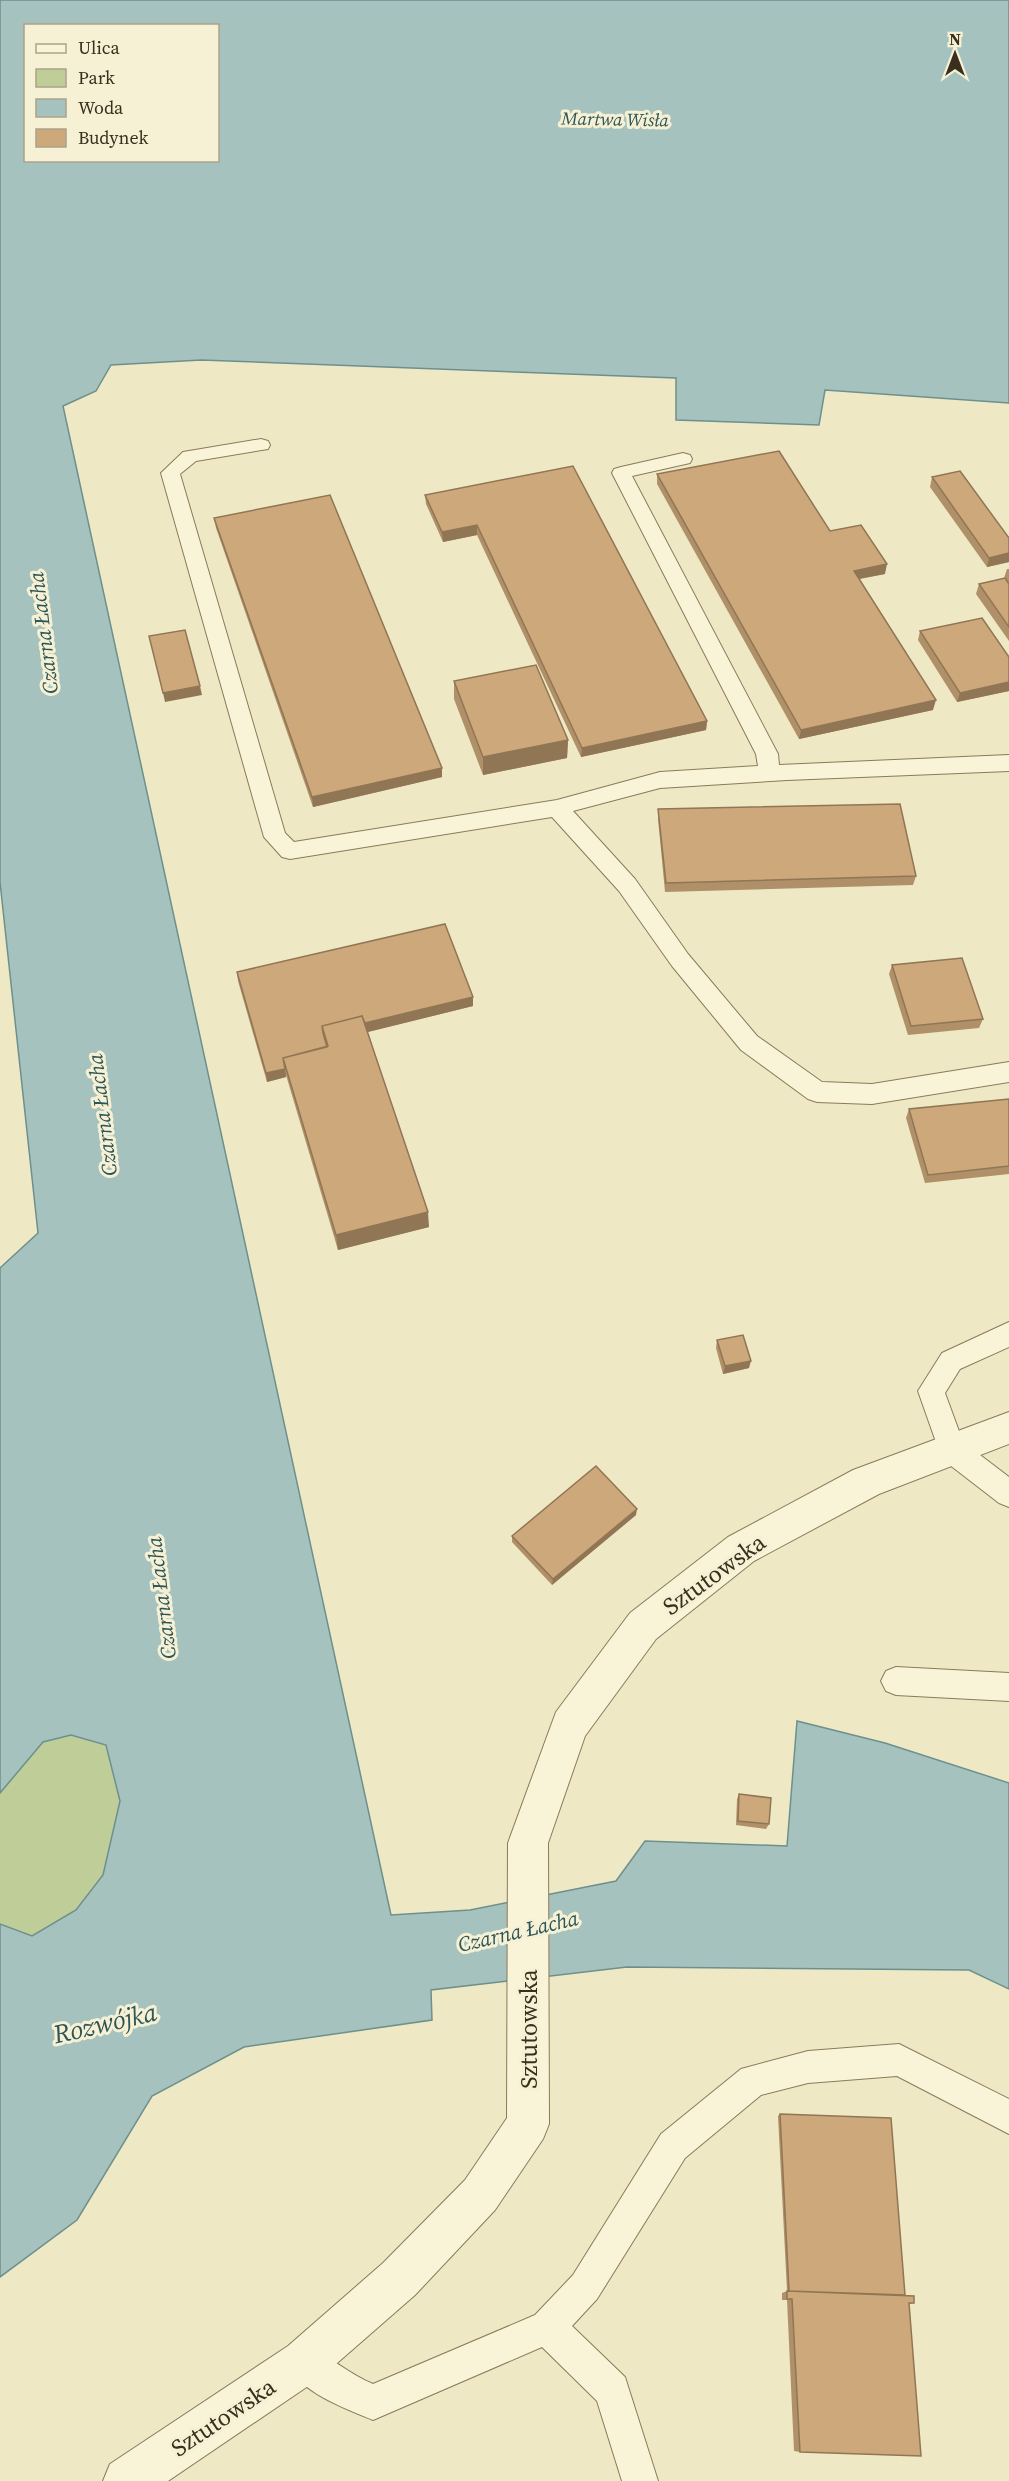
<svg xmlns="http://www.w3.org/2000/svg" width="1009" height="2481" font-family="'Source Serif 4',serif">
<style>
.green{fill:#bfcd98}
.water{fill:#a6c2be;stroke:#6d908d;stroke-width:1.5;fill-rule:evenodd}
.lines{fill:none;stroke-linecap:round;stroke-linejoin:round}
.service-casing{stroke:#8a7a5a;stroke-width:2}
.minor-casing{stroke:#8a7a5a;stroke-width:2}
.service{fill:#f9f4d8;fill-rule:evenodd}
.minor{fill:#f9f4d8;fill-rule:evenodd}
.wall{fill:#b09069}
.shaded-wall{fill:#907655}
.building{fill:#cda87a;stroke:#907655;stroke-width:1.5}
.labels{text-anchor:middle;dominant-baseline:central;stroke-width:6;stroke-linejoin:round;paint-order:stroke}
.far-water-label{font-size:18px;font-style:italic;fill:#2e5659;stroke:#f6f1d4}
.water-label{font-size:21px;font-style:italic;fill:#2e5659;stroke:#f6f1d4}
.near-street-label{font-size:24px;fill:#3a2f1e;stroke:#f6f1d4}
.near-water-label{font-size:26px;font-style:italic;fill:#2e5659;stroke:#f6f1d4}
</style>
<rect width="100%" height="100%" fill="#efe8c4"/>
<path class="green" d="M71,1735L106,1745L120,1801L103,1876L76,1910L32,1936L0,1924V1793L43,1742Z"/>
<path class="water" d="M0,0H1009V403L825,390L819,425L676,420V378L201,360L111,365L96,391L63,406L391,1915L470,1910L616,1881L645,1841L787,1846L797,1721L885,1743L1009,1783V1989L969,1970L627,1967L431,1990L432,2020L244,2047L152,2096L77,2220L0,2277V1924L32,1936L76,1910L103,1875L120,1801L106,1745L71,1735L43,1742L0,1793V1268L38,1233L0,882ZM26,26H218V160H26Z"/>
<g class="lines">
<defs>
<path id="service" d="M261,439L268,441L270,445L268,449L196,461L180,474L285,833L294,842L557,800L660,772L758,766L756,754L612,473L614,469L621,467L683,453L690,455L692,459L690,463L632,476L778,754L779,765L1009,755V771L787,780L660,788L573,811L635,879L688,954L757,1036L822,1082L872,1084L1009,1062V1082L872,1104L817,1102L808,1099L741,1050L672,966L619,891L552,817L290,859L282,857L264,837L161,473L183,452Z
M1009,1322V1347L960,1369L945,1393L963,1442L1009,1477V1507L999,1503L942,1459L918,1391L942,1353Z
M896,1667L1009,1673V1701L896,1695L886,1691L881,1681L886,1671Z
M899,2044L1009,2099V2134L897,2076L808,2083L761,2095L685,2158L597,2299L572,2326L625,2377L658,2481H622L597,2401L542,2347L373,2420C344,2408 299,2392 286,2362L292,2350L304,2344C329,2355 348,2374 373,2384L535,2315L573,2275L661,2134L741,2069L808,2051Z"/>
<path id="minor" d="M1009,1412V1444L879,1494L754,1561L656,1639L585,1736L548,1843L549,2124L543,2139L495,2210L415,2295L320,2378L168,2481H103L110,2464L288,2346L383,2263L465,2180L507,2118L508,1843L556,1712L630,1613L728,1537L853,1470Z"/>
</defs>
<use href="#service" class="service-casing"/>
<use href="#minor" class="minor-casing"/>
<use href="#service" class="service"/>
<use href="#minor" class="minor"/>
</g>
<path class="wall" d="M573,466L707,721L706,730L581,757L477,535L443,542L426,504L425,495Z
M657,474L830,531L885,574L860,579L933,710L799,739L657,484Z
M932,477L1009,538V562L987,567L930,487Z
M214,518L442,777L313,807L216,528Z
M1007,569H1009V641L976,594L979,584L1004,578Z
M920,631L1009,657V691L957,702L918,640Z
M454,681L568,740L567,758L483,775L454,699Z
M658,809L916,876L913,885L665,892L658,819Z
M892,965L983,1019L979,1028L908,1035L889,974Z
M237,972L473,1006L368,1032L429,1227L338,1250L286,1075V1077L267,1082L238,981Z
M1009,1099V1174L925,1183L906,1118L909,1109Z
M717,1340L749,1368L723,1374L716,1348Z
M636,1515L552,1585L512,1542V1536Z
M739,1794L769,1824L766,1829L736,1825L737,1799Z
M780,2114L905,2295L914,2303L909,2304L800,2452L794,2451L787,2300H782V2293L787,2291L778,2116Z"/>
<path class="shaded-wall" d="M477,525V535L443,542L442,532Z
M1009,553V562L987,567L989,558Z
M887,564L885,574L852,580L854,571Z
M1009,682V691L957,702L960,693Z
M200,686L202,695L165,702L163,693Z
M936,700L933,710L799,739L801,730Z
M707,721L706,730L581,757L582,748Z
M568,740L567,758L483,775V757Z
M442,768V777L313,807L312,797Z
M473,997V1006L327,1042L324,1033Z
M285,1069L286,1077L267,1082L266,1073Z
M428,1212L429,1227L338,1250L336,1235Z
M751,1361L749,1368L723,1374L725,1366Z
M637,1509L636,1515L552,1585L553,1579Z"/>
<path class="building" d="M779,451L830,531L861,525L887,564L854,571L936,700L801,730L657,474Z
M573,466L707,721L582,748L477,525L442,532L425,495Z
M960,471L1009,538V553L989,558L932,477Z
M330,495L442,768L312,797L214,518Z
M1005,578L1009,584V627L979,584Z
M982,618L1009,657V682L960,693L920,631Z
M185,630L200,686L163,693L149,636Z
M536,665L568,740L483,757L454,681Z
M900,804L916,876L666,883L658,809Z
M445,924L473,997L365,1023L362,1016L322,1026L323,1033L327,1047L283,1058L285,1069L266,1073L237,972Z
M962,958L983,1019L911,1026L892,965Z
M362,1016L428,1212L336,1235L283,1058L328,1046L322,1026Z
M1009,1099V1166L928,1175L909,1109Z
M743,1335L751,1361L725,1366L717,1340Z
M596,1466L637,1509L553,1579L512,1536Z
M739,1794L771,1798L769,1824L738,1821Z
M780,2114L891,2118L905,2295L789,2291Z
M787,2291L914,2296V2303H909L921,2456L800,2452L792,2299H787Z"/>
<g class="labels">
<g class="far-water-label">
<text transform="translate(615 119) rotate(1)">Martwa Wisła</text>
</g>
<g class="water-label">
<text transform="translate(43 633) rotate(-97)">Czarna Łacha</text>
<text transform="translate(102 1115) rotate(-97)">Czarna Łacha</text>
<text transform="translate(161 1598) rotate(-97)">Czarna Łacha</text>
<text transform="translate(518 1931) rotate(-13)">Czarna Łacha</text>
</g>
<g class="near-street-label">
<text transform="translate(714 1574) rotate(-36)">Sztutowska</text>
<text transform="translate(528 2029) rotate(-90)">Sztutowska</text>
<text transform="translate(223 2417) rotate(-34)">Sztutowska</text>
</g>
<g class="near-water-label">
<text transform="translate(105 2023) rotate(-13)">Rozwójka</text>
</g>
</g>
<rect x="24" y="24" width="195" height="138" fill="#f6f1d4" stroke="#aba38b" stroke-width="1.5"/>
<rect x="36" y="44" width="30" height="9" fill="#f9f4d8" stroke="#aba38b" stroke-width="1.5"/>
<text x="78" y="54" font-size="18" fill="#3a2f1e">Ulica</text>
<rect x="36" y="69" width="30" height="18" fill="#bfcd98" stroke="#aba38b" stroke-width="1.5"/>
<text x="78" y="84" font-size="18" fill="#3a2f1e">Park</text>
<rect x="36" y="99" width="30" height="18" fill="#a6c2be" stroke="#aba38b" stroke-width="1.5"/>
<text x="78" y="114" font-size="18" fill="#3a2f1e">Woda</text>
<rect x="36" y="129" width="30" height="18" fill="#cda87a" stroke="#aba38b" stroke-width="1.5"/>
<text x="78" y="144" font-size="18" fill="#3a2f1e">Budynek</text>
<g transform="translate(955 54)" stroke="#f6f1d4" stroke-width="4.5" paint-order="stroke">
<path d="M0-4.5L10 22L0 15L-10 22Z" fill="#3a2f1e"/>
<text y="-9" font-size="16" font-weight="bold" text-anchor="middle" fill="#3a2f1e">N</text>
</g>
</svg>
